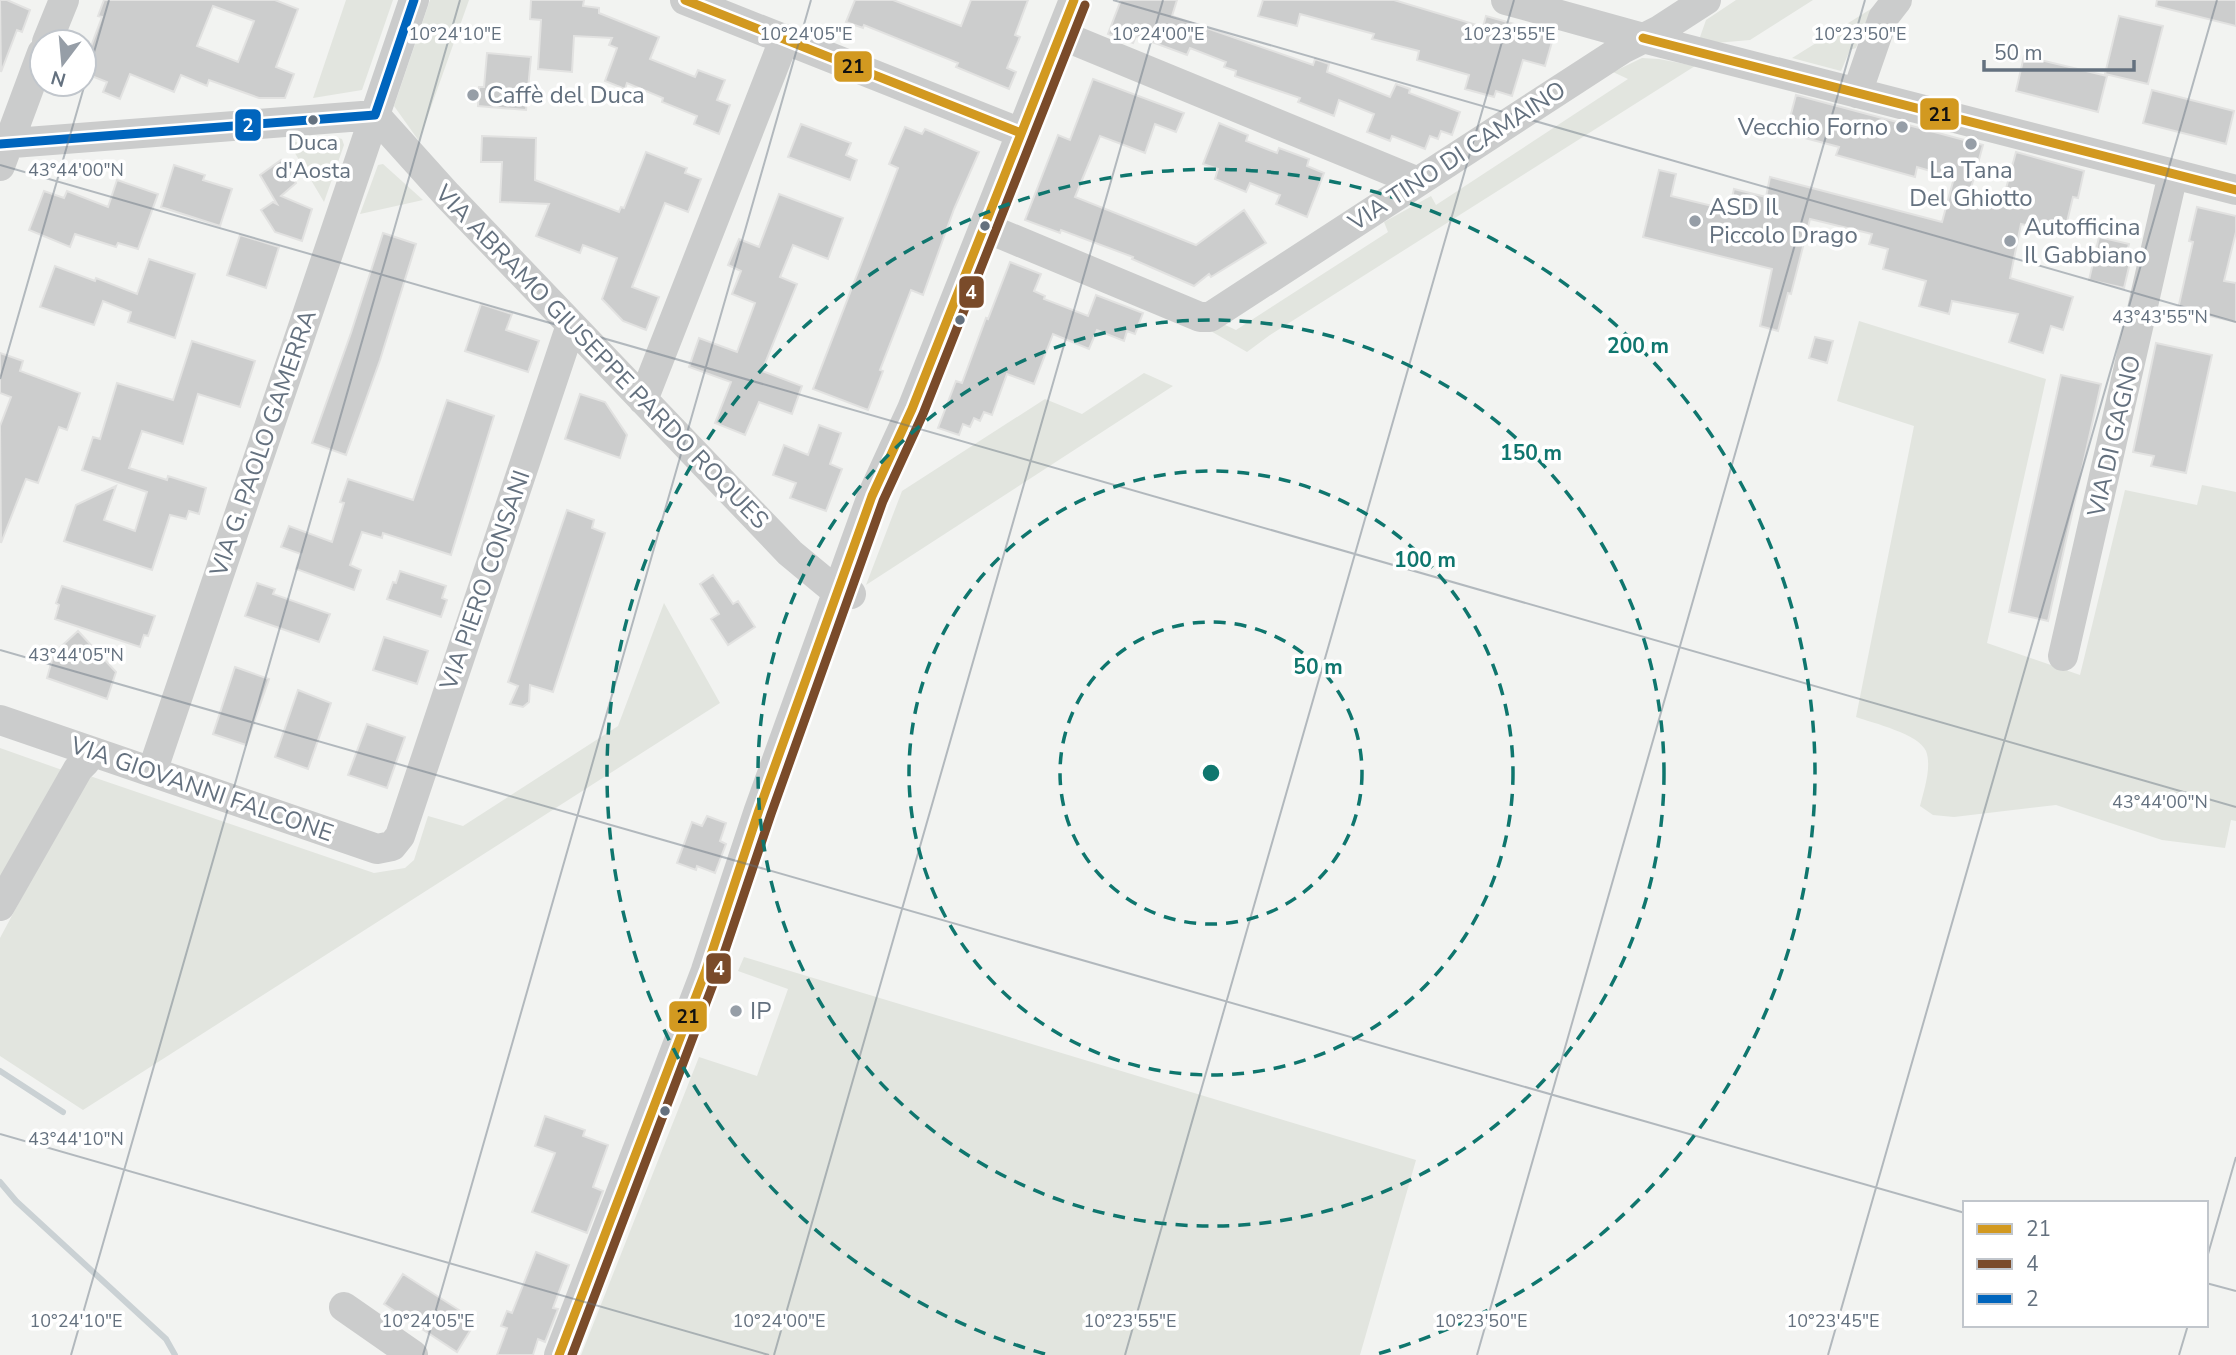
<svg xmlns="http://www.w3.org/2000/svg" width="2236" height="1355" font-family="'Nunito Sans',sans-serif">
<style>
.green{fill:#e2e5df}
.lines{fill:none;stroke-linecap:round;stroke-linejoin:round}
.stream{stroke:#cad1d4;stroke-width:6}
.building{fill:#cccdcd;stroke:#e2e2e1;stroke-width:2;fill-rule:evenodd}
.minor{stroke:#cbcccc;stroke-width:30}
.bus-1-casing{stroke:#fff;stroke-width:14}
.bus-2-casing{stroke:#fff;stroke-width:14}
.bus-3-casing{stroke:#fff;stroke-width:14}
.bus-1{stroke:#d29920;stroke-width:9}
.bus-2{stroke:#7a4b2a;stroke-width:9}
.bus-3{stroke:#0065bd;stroke-width:9}
.ticks{fill:none;stroke:#64717f;stroke-width:2;stroke-opacity:0.45}
.ring{fill:none;stroke:#0f766e;stroke-width:3.5;stroke-dasharray:12 9}
.poi-dot{fill:#969ea7;stroke:#fff;stroke-width:2.5}
.bus-dot{fill:#64717f;stroke:#fff;stroke-width:2.5}
.labels{text-anchor:middle;dominant-baseline:central;stroke-width:7;stroke-linejoin:round;paint-order:stroke}
.bus-label{font-size:22px;fill:#64717f;stroke:#fff}
.poi-label{font-size:24px;fill:#64717f;stroke:#fff;text-anchor:start}
.street-label{font-size:24px;fill:#64717f;stroke:#fff}
.ticks-label{font-size:18px;text-anchor:middle;fill:#64717f;stroke:#fff;stroke-width:7;stroke-linejoin:round;paint-order:stroke}
.centre{fill:#0f766e;stroke:#fff;stroke-width:3.5}
.ring-label{font-size:21px;text-anchor:middle;font-weight:bold;fill:#0f766e;stroke:#fff;stroke-width:7;stroke-linejoin:round;paint-order:stroke}
.line-badge{stroke:#fff;stroke-width:2.5}
.badge-label{font-size:19px;text-anchor:middle;font-weight:bold;fill:#fff}
.pale-badge-label{font-size:19px;text-anchor:middle;font-weight:bold;fill:#111}
</style>
<rect width="100%" height="100%" fill="#f2f3f1"/>
<path class="green" d="M346,0H393L362,90L313,98Z
M430,0H469L419,141L394,106Z
M1736,0H1813L1750,40L1704,44L1700,37L1706,20Z
M1874,7L1856,48L1850,50L1841,71L1792,58Z
M1642,58L1659,59L1695,66L1270,335L1247,352L1209,330L1221,323L1236,330L1388,232L1384,222L1431,196L1436,205L1628,79L1613,72Z
M334,137L342,139L344,145L324,202L289,143Z
M383,164L423,200L360,214L378,165Z
M1859,321L2046,379L1987,643L2080,675L2125,490L2197,505L2202,485L2236,492V821L2231,820L2225,848L2162,840L2056,805L1954,817L1933,815L1920,806C1924,790 1932,767 1926,751C1919,734 1873,723 1856,717L1914,426L1837,401Z
M1144,373L1173,386L866,585L902,491L1045,399L1082,414Z
M664,603L720,703L83,1110L0,1056V938L87,775L374,873L405,868L414,860L428,816L463,826L618,726Z
M0,748L65,771L0,884Z
M744,957L1416,1160L1360,1355H581L699,1057L757,1076L788,989L738,971Z"/>
<g class="lines">
<path class="stream" d="M0,1071L63,1112
M0,1182L16,1201L166,1339L175,1355"/>
</g>
<path class="building" d="M0,0H7L30,10L22,32L17,30L1,72Z
M104,0H275L298,9L276,67L294,74L285,98H259L209,80L207,86L181,75L174,92L130,74L120,99L103,92L107,82L84,73V65L102,17L98,16ZM213,6L254,21L238,62L197,46Z
M531,0H584L583,6L599,8V13L659,37L650,59L695,77L698,70L725,80L717,100L730,105L719,134L694,124L697,116L662,102L663,98L627,83L625,89L605,81L617,48L609,45L612,38L574,36L572,72L538,69L541,20L530,19Z
M855,0H893L961,26L971,0H1028L1015,35L1020,37L1007,68L1016,72L1009,89L956,67L958,63L864,25L863,28L846,22Z
M1121,0H1177L1172,16L1313,65L1315,59L1329,64L1327,72L1390,97L1396,84L1410,89L1409,93L1460,112L1452,135L1441,131L1438,139L1430,136L1425,149L1392,136L1390,141L1367,132L1374,114L1339,100L1334,116L1298,102L1300,98L1235,76L1236,71L1224,67L1226,62L1190,48L1187,55L1136,36L1133,43L1108,34Z
M1263,0H1394L1483,27L1486,16L1554,35L1545,66L1523,60L1512,96L1496,91L1494,97L1465,89L1469,75L1417,60L1419,51L1372,39L1374,34L1300,14L1297,26L1258,16Z
M2157,0H2236V26L2156,6Z
M2119,16L2163,26L2148,84L2105,74Z
M487,53L531,57L526,110L478,106L479,87H484Z
M2024,56L2107,76L2098,112L2016,91Z
M1093,79L1184,113L1176,132L1155,124L1145,153L1100,136L1075,197L1196,245L1244,210L1266,243L1211,277L1209,274L1194,286L1132,259L1133,257L1061,230L1060,233L1025,220L1058,135L1070,140Z
M2152,90L2234,111L2226,144L2143,123Z
M1796,95L1983,145L1968,199L2001,207L2016,152L2084,171L2078,198L2073,197L2064,234L2021,224L2010,278L2073,297L2063,330L2051,326L2043,353L2009,342L2018,314L1952,301L1949,314L1919,306L1926,281L1883,269L1888,249L1869,244L1872,234L1810,219L1791,294L1788,293L1778,331L1760,326L1772,269L1643,237L1659,170L1676,174L1671,196L1729,210L1734,189L1766,197L1770,177L1942,222L1954,178L1917,167L1915,177L1836,155L1839,147L1786,133Z
M1219,123L1248,135L1246,141L1277,153L1279,148L1309,159L1307,166L1324,173L1307,217L1276,204L1280,195L1250,183L1246,192L1215,179L1218,169L1203,164Z
M801,124L851,143L846,155L857,160L850,180L788,157Z
M905,127L922,134L925,129L979,152L954,209L923,295L911,290L880,370L883,371L868,410L813,389L898,168L889,164Z
M482,136L536,138L535,180L619,212L621,207L624,208L646,152L687,168L685,173L701,179L688,212L665,203L632,287L659,297L646,330L623,321L602,299L617,258L583,245L580,253L536,236L549,204L500,202L502,162H481Z
M281,160L296,183L281,196L312,209L302,241L275,232L261,210L273,202L277,204L260,175Z
M174,165L205,175L203,180L232,189L220,226L161,207Z
M117,180L158,194L138,249L118,243L116,247L75,234L70,247L29,230L44,191L64,198L67,191L108,207Z
M779,194L843,218L828,259L793,245L780,277L797,284L762,371L802,386L792,414L759,402L745,435L715,423L731,382L689,367L699,338L737,352L755,303L732,294L741,271L728,265L739,239L759,247Z
M2197,207L2236,216V232L2224,281L2236,283V322L2178,309L2193,242L2189,241Z
M383,233L416,244L380,360L346,455L312,443L351,333Z
M240,235L279,247L266,288L227,275Z
M2099,237L2129,244L2127,252L2132,254L2124,288L2089,280Z
M149,259L195,274L175,338L128,322L131,312L103,301L94,325L40,307L55,266L95,281L96,278L137,294Z
M1010,262L1041,274L1034,291L1045,296L1044,299L1088,316L1096,295L1143,313L1135,334L1127,331L1124,341L1097,330L1089,349L1053,334L1034,384L1007,374L992,415L984,412L980,421L974,418L970,427L963,424L959,435L938,428L956,381L962,383L986,318L988,319Z
M481,304L512,314L506,330L539,341L528,372L465,351Z
M1815,337L1833,341L1827,363L1809,358Z
M192,341L255,361L240,407L198,394L183,444L142,431L129,468L167,480L168,476L206,488L199,514L189,511L186,519L170,515L152,570L64,541L76,505L116,486L104,520L135,531L147,492L82,470L93,437L100,439L117,383L173,400Z
M2156,343L2212,355L2186,473L2151,466L2154,456L2133,452Z
M0,353L23,361L20,371L80,393L67,430L59,427L38,483L26,479L1,543L0,426L11,397L0,393Z
M2061,375L2101,384L2048,621L2009,612Z
M580,394L605,402L627,435L620,458L565,439Z
M447,400L494,416L451,555L383,533L382,538L362,532L350,565L361,570L354,590L296,569L301,554L281,547L289,526L332,542L344,503L340,502L348,479L413,500Z
M819,425L841,433L830,464L842,469L826,511L790,498L796,483L773,475L784,445L808,455Z
M567,510L594,520L592,528L605,533L553,692L530,685L529,702L523,707L510,704L518,686L508,682Z
M400,571L446,586L442,598L447,600L441,617L387,599L393,582L396,583Z
M713,575L733,604L738,601L755,627L728,645L711,619L719,614L700,584Z
M257,583L275,589L273,594L330,614L319,642L245,616Z
M62,586L155,616L148,636L144,635L140,647L55,619L59,605L56,603Z
M78,631L116,672L107,699L47,678L54,653Z
M384,637L428,651L417,684L373,670Z
M235,667L269,679L246,745L213,734Z
M298,690L331,703L308,769L275,757Z
M367,724L405,737L387,788L348,775Z
M707,816L726,823L720,841L726,844L715,873L697,866L696,870L677,863L692,822L702,826Z
M545,1116L585,1130L583,1136L608,1145L593,1187L603,1191L587,1233L532,1212L555,1153L535,1146Z
M536,1252L569,1265L553,1308L558,1309L545,1342L538,1339L533,1355H497L507,1328L501,1326L507,1311L512,1313Z
M403,1274L476,1321L457,1352L384,1304Z"/>
<g class="lines">
<path class="minor" d="M685,0L1021,133
M1506,0L1643,38L2236,190
M1061,35L1416,181
M47,42L64,0
M1857,93L1883,18L1897,0
M375,115L447,195L790,553L831,587L851,594
M0,144L375,115
M0,166L42,53
M984,227L1200,317H1210L1624,48L1658,31L1706,0
M643,400L784,40
M2063,656L2173,174
M0,720L377,849L392,846L400,836L571,325
M152,772L414,0
M0,906L78,769L85,762
M706,970L759,810L872,496L912,409L1074,0
M344,1307L413,1355
M559,1355L713,952"/>
<defs>
<path id="bus-1" d="M685,0L1021,133
M1643,38L2236,190
M559,1355L706,970L759,810L872,496L912,409L1074,0"/>
<path id="bus-2" d="M572,1355L717,974L771,814L883,501L923,414L1085,5"/>
<path id="bus-3" d="M0,144L375,115L414,0"/>
</defs>
<use href="#bus-1" class="bus-1-casing"/>
<use href="#bus-2" class="bus-2-casing"/>
<use href="#bus-3" class="bus-3-casing"/>
<use href="#bus-1" class="bus-1"/>
<use href="#bus-2" class="bus-2"/>
<use href="#bus-3" class="bus-3"/>
</g>
<path class="ticks" d="M1113,0L2236,322M0,165L2236,807M0,379L109,0M0,650L1965,1213M0,1134L769,1355M2206,1261L2236,1157M2206,1283L2236,1291M71,1355L460,0M423,1355L811,0M774,1355L1163,0M1125,1355L1514,0M1477,1355L1865,0M1828,1355L2217,0M2179,1355L2188,1325"/>
<g class="ring">
<circle cx="1211" cy="773" r="151"/>
<circle cx="1211" cy="773" r="302"/>
<circle cx="1211" cy="773" r="453"/>
<path d="M1045 1354A604 604 0 1 1 1377 1354"/>
</g>
<g class="poi-dot">
<circle cx="473" cy="95" r="7"/>
<circle cx="1902" cy="127" r="7"/>
<circle cx="1971" cy="144" r="7"/>
<circle cx="1695" cy="221" r="7"/>
<circle cx="2010" cy="241" r="7"/>
<circle cx="736" cy="1011" r="7"/>
</g>
<g class="bus-dot">
<circle cx="313" cy="120" r="6"/>
<circle cx="985" cy="226" r="6"/>
<circle cx="960" cy="320" r="6"/>
<circle cx="665" cy="1111" r="6"/>
</g>
<g class="labels">
<g class="bus-label">
<text x="313" y="143">Duca<tspan x="313" dy="28">d'Aosta</tspan></text>
</g>
<g class="poi-label">
<text x="487" y="95">Caffè del Duca</text>
<text x="1888" y="127" text-anchor="end">Vecchio Forno</text>
<text x="1971" y="170" text-anchor="middle">La Tana<tspan x="1971" dy="28">Del Ghiotto</tspan></text>
<text x="1709" y="207">ASD Il<tspan x="1709" dy="28">Piccolo Drago</tspan></text>
<text x="2024" y="227">Autofficina<tspan x="2024" dy="28">Il Gabbiano</tspan></text>
<text x="750" y="1011">IP</text>
</g>
<g class="street-label">
<text transform="translate(1457 156) rotate(-33)">VIA TINO DI CAMAINO</text>
<text transform="translate(602 357) rotate(46)">VIA ABRAMO GIUSEPPE PARDO ROQUES</text>
<text transform="translate(2114 436) rotate(-77)">VIA DI GAGNO</text>
<text transform="translate(263 443) rotate(-71)">VIA G. PAOLO GAMERRA</text>
<text transform="translate(485 580) rotate(-71)">VIA PIERO CONSANI</text>
<text transform="translate(202 789) rotate(19)">VIA GIOVANNI FALCONE</text>
</g>
</g>
<g class="ticks-label">
<text x="455" y="40">10°24'10"E</text>
<text x="806" y="40">10°24'05"E</text>
<text x="1158" y="40">10°24'00"E</text>
<text x="1509" y="40">10°23'55"E</text>
<text x="1860" y="40">10°23'50"E</text>
<text x="76" y="176">43°44'00"N</text>
<text x="2160" y="323">43°43'55"N</text>
<text x="76" y="661">43°44'05"N</text>
<text x="2160" y="808">43°44'00"N</text>
<text x="76" y="1145">43°44'10"N</text>
<text x="76" y="1327">10°24'10"E</text>
<text x="428" y="1327">10°24'05"E</text>
<text x="779" y="1327">10°24'00"E</text>
<text x="1130" y="1327">10°23'55"E</text>
<text x="1481" y="1327">10°23'50"E</text>
<text x="1833" y="1327">10°23'45"E</text>
</g>
<circle cx="1211" cy="773" r="10" class="centre"/>
<g class="ring-label">
<text x="1638" y="353">200 m</text>
<text x="1531" y="460">150 m</text>
<text x="1425" y="567">100 m</text>
<text x="1318" y="674">50 m</text>
</g>
<g class="line-badge">
<rect x="833" y="50" width="40" height="33" rx="7" fill="#d29920"/>
<rect x="1919" y="97" width="41" height="34" rx="7" fill="#d29920"/>
<rect x="234" y="108" width="28" height="34" rx="7" fill="#0065bd"/>
<rect x="958" y="275" width="27" height="34" rx="7" fill="#7a4b2a"/>
<rect x="705" y="952" width="27" height="33" rx="7" fill="#7a4b2a"/>
<rect x="668" y="1000" width="40" height="33" rx="7" fill="#d29920"/>
</g>
<g class="badge-label">
<text x="248" y="132">2</text>
<text x="971" y="299">4</text>
<text x="719" y="975">4</text>
</g>
<g class="pale-badge-label">
<text x="853" y="73">21</text>
<text x="1940" y="121">21</text>
<text x="688" y="1023">21</text>
</g>
<rect x="1963" y="1201" width="245" height="126" fill="#ffffff" stroke="#c1c6cc" stroke-width="2"/>
<rect x="1977" y="1224" width="35" height="10" fill="#d29920" stroke="#c1c6cc" stroke-width="2"/>
<text x="2026" y="1236" font-size="21" fill="#64717f">21</text>
<rect x="1977" y="1259" width="35" height="10" fill="#7a4b2a" stroke="#c1c6cc" stroke-width="2"/>
<text x="2026" y="1271" font-size="21" fill="#64717f">4</text>
<rect x="1977" y="1294" width="35" height="10" fill="#0065bd" stroke="#c1c6cc" stroke-width="2"/>
<text x="2026" y="1306" font-size="21" fill="#64717f">2</text>
<g transform="translate(63 63) rotate(196)"><circle r="33" fill="#ffffff" stroke="#c1c6cc" stroke-width="2"/>
<path d="M0-5L12 26L0 18L-12 26Z" fill="#969ea7"/>
<text y="-10" font-size="19" font-weight="bold" text-anchor="middle" fill="#64717f">N</text>
</g>
<path d="M1984 60v10h150v-10" fill="none" stroke="#64717f" stroke-width="3.5"/>
<text x="1994" y="60" font-size="21" fill="#64717f" stroke="#ffffff" stroke-width="5" paint-order="stroke">50 m</text>
</svg>
